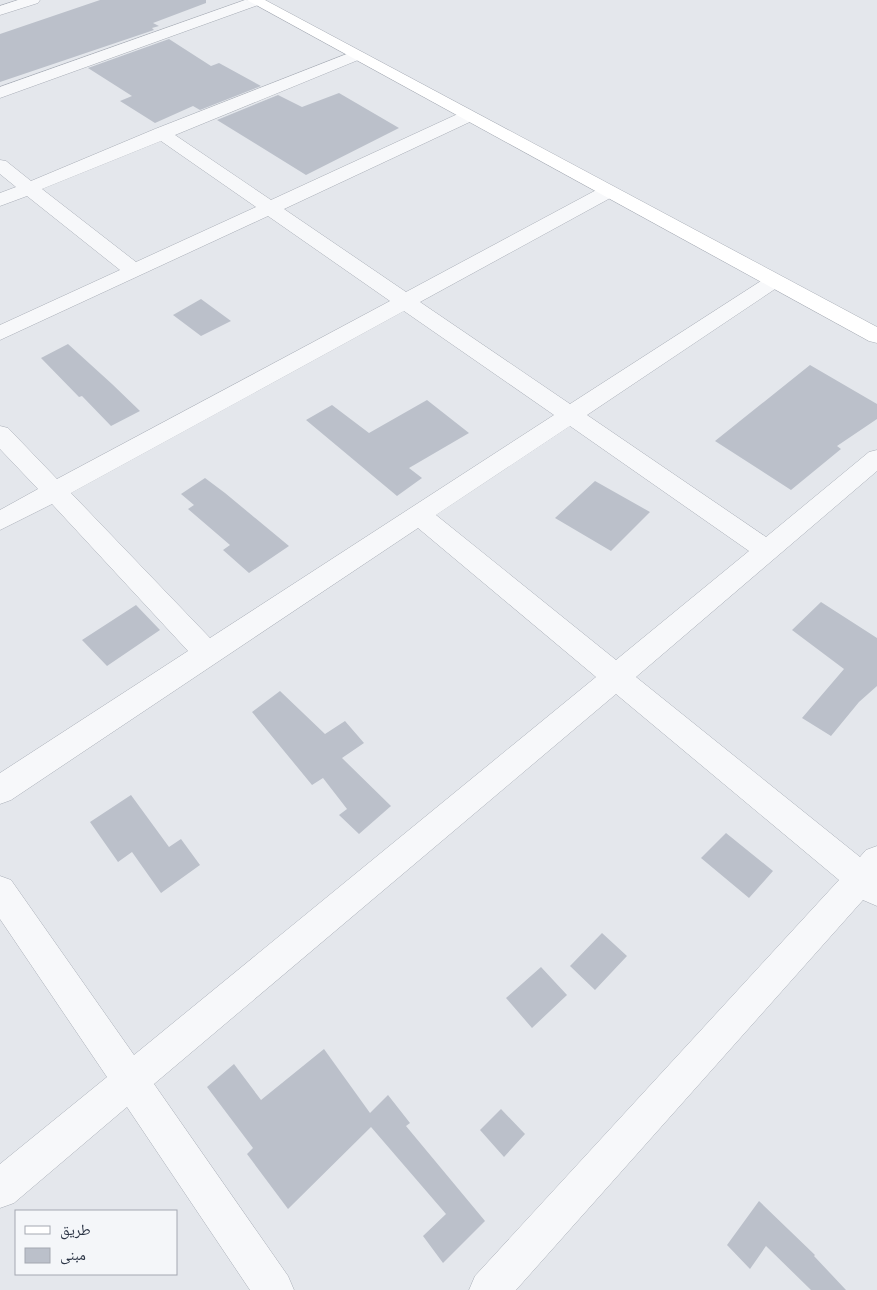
<svg xmlns="http://www.w3.org/2000/svg" width="877" height="1290" font-family="Commissioner,'Noto Naskh Arabic',sans-serif">
<style>
.building{fill:#bbc0ca}
.lines{fill:none;stroke-linecap:round;stroke-linejoin:round}
.street-casing{stroke:#a9aeb7;stroke-width:1}
.secondary-casing{stroke:#a9aeb7;stroke-width:1}
.street{fill:#f7f8fa;fill-rule:evenodd}
.secondary{fill:#fff;fill-rule:evenodd}
</style>
<rect width="100%" height="100%" fill="#e4e7ec"/>
<path class="building" d="M100,0H206V3L153,23L159,26L152,28L154,30L0,82V34Z
M169,39L211,66L219,63L261,86L200,110L193,106L155,123L120,101L132,96L88,68Z
M339,93L399,128L306,175L217,120L278,95L302,107Z
M201,299L231,321L201,336L173,315Z
M68,344L112,384L140,411L111,426L82,396L79,397L41,358Z
M810,365L877,404V419L837,446L841,449L791,490L715,441Z
M427,400L469,433L409,468L422,478L397,496L306,420L332,405L369,433Z
M205,478L225,493L289,546L249,573L223,550L230,545L188,509L194,505L181,494Z
M595,481L650,512L611,551L555,518Z
M821,602L877,638V686L859,702L831,736L802,718L844,669L792,630Z
M136,605L160,630L107,666L82,640Z
M280,691L325,734L345,721L364,743L342,758L391,806L359,834L339,815L347,809L323,778L312,785L252,712Z
M131,795L169,847L181,839L200,865L161,893L132,852L118,862L90,822Z
M726,833L773,871L749,898L701,858Z
M602,933L627,956L595,990L570,966Z
M541,967L567,995L532,1028L506,998Z
M324,1049L370,1113L388,1095L410,1123L406,1126L485,1221L443,1263L423,1236L446,1214L371,1127L288,1209L247,1154L253,1148L207,1087L234,1064L261,1100Z
M501,1109L525,1134L504,1157L480,1130Z
M759,1201L815,1255L814,1256L846,1290H811L766,1246L750,1269L727,1245Z"/>
<g class="lines">
<defs>
<path id="street" d="M18,0H40L38,3L0,15V6Z
M245,0L263,1L261,4L0,98V87Z
M357,50L365,55L363,58L175,135L271,200L462,112H474L476,116L474,120L284,209L406,292L600,188H614L616,192L614,196L420,302L570,404L767,277L774,275L781,277L784,281L781,285L587,415L766,537L869,452L877,450V471L636,677L860,857L866,850L877,846V906L863,900L516,1290H469L475,1276L839,880L616,694L154,1084L288,1276L294,1290H250L127,1107L14,1203L0,1208V1164L107,1077L0,919V876L11,880L134,1055L596,677L418,528L11,800L0,804V773L188,651L52,504L0,530V510L38,489L0,449V426L8,428L57,479L390,301L268,216L0,340V325L120,270L27,196L0,206V193L16,187L0,174V160L6,161L31,181L155,129ZM161,141L256,207L136,262L42,189ZM404,311L554,415L210,638L71,493ZM570,426L749,551L616,660L436,515Z"/>
<path id="secondary" d="M247,0H265L877,327V343L869,341Z"/>
</defs>
<use href="#street" class="street-casing"/>
<use href="#secondary" class="secondary-casing"/>
<use href="#street" class="street"/>
<use href="#secondary" class="secondary"/>
</g>
<rect x="15" y="1210" width="162" height="65" fill="#f4f6f9" stroke="#a4a8b1"/>
<rect x="25" y="1226" width="25" height="8" fill="#ffffff" stroke="#a4a8b1"/>
<text x="60" y="1235" font-size="15" fill="#2b3445">طريق</text>
<rect x="25" y="1248" width="25" height="15" fill="#bbc0ca" stroke="#a4a8b1"/>
<text x="60" y="1260" font-size="15" fill="#2b3445">مبنى</text>
</svg>
